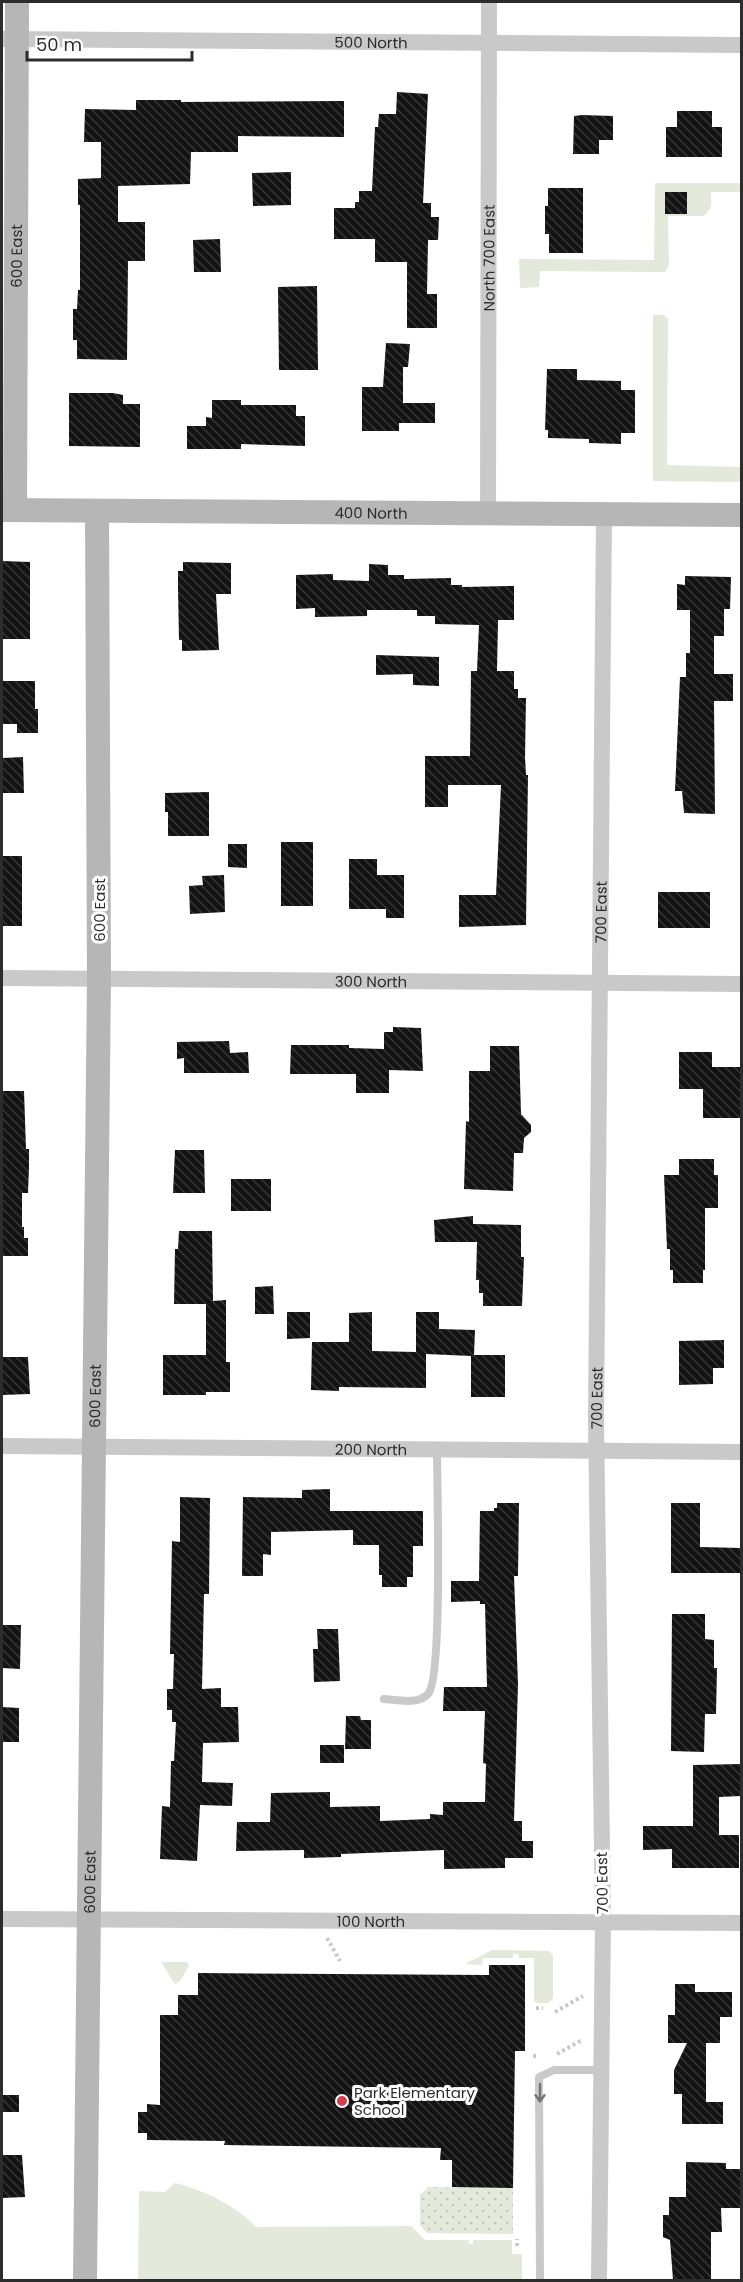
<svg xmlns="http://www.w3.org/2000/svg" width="743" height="2282" font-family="Poppins,sans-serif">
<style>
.grass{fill:#e3e9db}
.park{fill:url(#park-dots)}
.building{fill:url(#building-back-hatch)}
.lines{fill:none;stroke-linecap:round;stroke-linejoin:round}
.path{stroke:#c9c9c9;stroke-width:4;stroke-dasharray:3 3;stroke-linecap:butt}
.lane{stroke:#c9c9c9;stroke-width:8}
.street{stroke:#c9c9c9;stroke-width:16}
.secondary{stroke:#b6b6b6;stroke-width:24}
.oneway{stroke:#737373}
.poi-dot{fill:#d2404f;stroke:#fff;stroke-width:2}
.labels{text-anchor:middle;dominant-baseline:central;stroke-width:6;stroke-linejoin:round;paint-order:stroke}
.street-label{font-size:15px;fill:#2c2c2c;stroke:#fff}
.poi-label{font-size:15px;fill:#2c2c2c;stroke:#fff;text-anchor:start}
</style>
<defs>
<pattern id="park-dots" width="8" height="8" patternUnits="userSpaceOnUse" patternTransform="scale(1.5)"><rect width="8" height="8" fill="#e3e9db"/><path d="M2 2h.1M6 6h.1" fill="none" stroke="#c3c8bc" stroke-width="1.8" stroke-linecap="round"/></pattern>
<pattern id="building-back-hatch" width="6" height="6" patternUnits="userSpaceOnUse" patternTransform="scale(1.5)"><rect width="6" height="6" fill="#131313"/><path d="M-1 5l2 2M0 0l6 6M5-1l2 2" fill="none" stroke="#363636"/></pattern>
</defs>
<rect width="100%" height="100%" fill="#fff"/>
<path class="grass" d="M655,183H741V192H711C711,201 713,211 703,216H668L669,265L665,272L540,271L539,287L520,288L519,259L654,260Z
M653,315H664L668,319L667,465L741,467V482L653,481Z
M492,1950L549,1951L553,1955V1998L548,2003H537L534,2001V1958H519L518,1954H513V1958H483L482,1965L465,1964Z
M161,1962H187L189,1966L180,1981L175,1984Z
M175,2183C205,2191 234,2204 256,2227L411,2226L425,2240H469V2244H473V2240H512V2254H522V2280H138L139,2191L165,2192Z"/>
<path class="park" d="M428,2187L513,2188V2234L427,2233L420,2225V2195Z"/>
<path class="building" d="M397,92L428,94L423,203H431V217H439L438,240H428L427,294H437V328H407V262H375V239H334V208H355V202H359V191H372L375,127H378L379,114H396Z
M136,100H181V102L344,101V137L238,136V152H191L190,184L118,186V222H145V261H128L127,360L77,359V340H73V309H77L78,290H80V205H78V179L101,178V142H84L85,109L136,110Z
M677,111H712V127H722V157H666V127H677Z
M582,115L613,116V140H599V154H573L574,116Z
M291,172V205L253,206L252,173Z
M548,188H583V253H549V234H545V206H548Z
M665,192H687V214H665Z
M220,239L221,272H194L193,240Z
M317,286L318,370H279L278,287Z
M386,343L410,344L408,367H403V403H435V423H399V431H362V387H383Z
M547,369H577V380L621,381V390H635V433H621V444L589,443V439L548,438V430H545Z
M69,393H113L123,395V404H140V447L69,446Z
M212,400H241V405H296V416H305V446L241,444V449H187V426H206V417L212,418Z
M2,561L30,562V639H2Z
M183,562L231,563V594H216L219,650L182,651V640H179L178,588V571H183Z
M369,564L388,565V575H404V579L451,578V585H462V587L514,586V620H498L497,671H514V689H518V698H526L525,757L526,775H528L526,925L459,927V895H496L501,785H448V807H425V756H470L471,671H477L479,625L435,624V616H417V610H367V616L315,617V608L296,609V575L333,574V580L369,581Z
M685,576L731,577L730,609H724V636H714V674H733V701H714L715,814L684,813L682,791H675L680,677H686V653H690V610H677V584L685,585Z
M376,655L439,657V686L413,685V674L376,675Z
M2,681H35V709H38V733H17V724H2Z
M23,757L24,793H2V758Z
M209,792V836H168V812H165V793Z
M281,842H313V906H281Z
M228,844H247V868L228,867Z
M2,856H22V926H2Z
M349,859H377V875H404V918H386V909H349Z
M224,875L225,912L190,914L189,886L203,885L202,876Z
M658,892H710V928H658Z
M393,1027L421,1028L423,1071L389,1070V1093H356V1074H290L291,1045H349V1048L384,1049V1032H393Z
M229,1041L230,1053L248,1052L249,1073H184V1058L177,1059V1042Z
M490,1046H519L521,1114L531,1125V1132L524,1138L523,1153H514L513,1191L464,1189L466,1121L469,1122V1071H490Z
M679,1052H712V1067H741L740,1118H703V1089H679Z
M2,1091H24L26,1149H29V1168L28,1193H22V1227H24V1238H28V1256H2Z
M175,1150H204L205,1193H173Z
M679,1159H714V1175H718V1208H705V1270H703V1283H673V1270H670V1249H667L664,1175H679Z
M231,1179H271V1211H231Z
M473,1216V1224L521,1225V1257H524L522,1306H483V1293H479V1280H476L477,1242H435L434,1220Z
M179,1231H212L213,1301L226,1300V1362H230V1392H206V1395H163V1355H206V1304H174L175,1249H178Z
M273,1286L274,1314H255V1287Z
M287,1312H310V1338L287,1339Z
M372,1312V1351L416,1352V1312H439V1329L475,1330L474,1355H505V1397H471V1356L426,1354V1388L339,1387V1391L311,1390L312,1342H349V1313Z
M724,1340V1368H713V1384L679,1385V1341Z
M2,1357H28L30,1394L2,1395Z
M330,1489V1511H423V1546H413V1577H407V1587H382V1575H379V1545H353V1530L271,1532V1555L263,1554V1576H242L243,1497L302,1498V1490Z
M180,1497L210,1498L209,1594H204L202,1689L221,1688V1707H238L239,1742L203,1743L202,1782L233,1783L232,1806L200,1805L197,1861L160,1859L162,1806L170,1807L171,1761H174L176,1722H172V1710H167V1689H173L174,1654H170L172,1541L180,1542Z
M497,1503H519L518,1576H514L518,1684L514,1821H522V1841H533V1858H505V1868L444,1869V1850L341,1854V1857L304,1858V1850L236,1851L237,1822H270L271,1793L330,1792V1807L380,1806V1821L430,1819V1814L443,1815V1802H485L486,1764L483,1763L485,1711H443L444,1687H487L485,1604H480V1601L451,1602V1581H479L480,1511H494V1508H497Z
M671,1503H700V1547L741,1548V1573H671Z
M672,1614H705V1639L714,1640V1668H717L716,1714H705L704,1752L671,1751Z
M2,1625H21L20,1669L2,1668Z
M317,1629H338L340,1681L314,1682L313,1649H318Z
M2,1707L19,1708V1742H2Z
M346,1716H360L361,1720H371V1749H345Z
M320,1745H344V1763H320Z
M741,1764V1796L719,1797V1835H739V1868H672V1849L643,1850V1826H693V1765Z
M489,1965H525V2051H515L513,2188L452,2187V2160H440L441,2148L224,2145L225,2141L147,2140V2133H138V2112H147V2104L160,2105V2015H178V1995H198V1973L489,1975Z
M675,1984H695V1992H732V2017H720V2043H706V2102H723V2124H682V2094H674V2070L687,2043H668V2015H675Z
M2,2095H19V2112H2Z
M2,2155H22L25,2197L2,2198Z
M686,2162L726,2163V2169H741V2208H721L722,2232H711V2280H673L670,2240L663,2237V2215H669V2197H686Z"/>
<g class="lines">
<path class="path" d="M327,1938L340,1961
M536,2008H543
M555,2012L583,1996
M557,2054L582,2040
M533,2056H538
M517,2246V2239"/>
<path class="lane" d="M384,1699C398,1700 418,1705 428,1694C443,1679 437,1483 437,1450
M540,2280L539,2077L554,2070H602"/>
<g class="street">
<path id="s1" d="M2,39L742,45"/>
<path id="s2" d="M488,514L489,2"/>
<path id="s3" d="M2,978L742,984"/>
<path id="s4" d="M2,1446L742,1452"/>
<path id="s5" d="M2,1919L742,1923"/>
<path id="s6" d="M599,2280L603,1922L596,1419L604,514"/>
</g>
<g class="secondary">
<path id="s7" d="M2,510L742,515"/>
<path id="s8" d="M15,510L17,2"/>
<path id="s9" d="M85,2280L99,979L97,511"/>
</g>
</g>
<defs><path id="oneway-shaft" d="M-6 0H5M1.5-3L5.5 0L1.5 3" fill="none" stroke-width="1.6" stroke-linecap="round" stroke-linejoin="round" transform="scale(1.5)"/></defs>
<use class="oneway" href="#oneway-shaft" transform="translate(540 2093) rotate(90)"/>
<circle class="poi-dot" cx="342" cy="2101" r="6"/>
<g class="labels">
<g class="street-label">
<text stroke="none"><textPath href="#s1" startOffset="369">500 North</textPath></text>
<text stroke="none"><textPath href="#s8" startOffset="254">600 East</textPath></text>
<text stroke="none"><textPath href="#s2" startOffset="256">North 700 East</textPath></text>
<text stroke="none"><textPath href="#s7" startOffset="369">400 North</textPath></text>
<text transform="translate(99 910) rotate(-90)">600 East</text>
<text stroke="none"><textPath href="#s6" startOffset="1368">700 East</textPath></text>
<text stroke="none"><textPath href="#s3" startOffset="369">300 North</textPath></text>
<text stroke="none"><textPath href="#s9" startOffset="884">600 East</textPath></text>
<text stroke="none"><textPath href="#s6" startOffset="882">700 East</textPath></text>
<text stroke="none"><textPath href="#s4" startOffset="369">200 North</textPath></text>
<text stroke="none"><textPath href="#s9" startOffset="398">600 East</textPath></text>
<text transform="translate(602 1883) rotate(-91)">700 East</text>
<text stroke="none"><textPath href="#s5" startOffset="369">100 North</textPath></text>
</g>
<g class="poi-label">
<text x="354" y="2092">Park Elementary<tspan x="354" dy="17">School</tspan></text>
</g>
</g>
<rect width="743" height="2282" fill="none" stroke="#2c2c2c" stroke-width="6"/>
<path d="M27 51v9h165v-9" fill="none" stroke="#2c2c2c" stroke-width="3"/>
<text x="36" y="51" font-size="18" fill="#2c2c2c" stroke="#ffffff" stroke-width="4.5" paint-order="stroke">50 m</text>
</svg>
